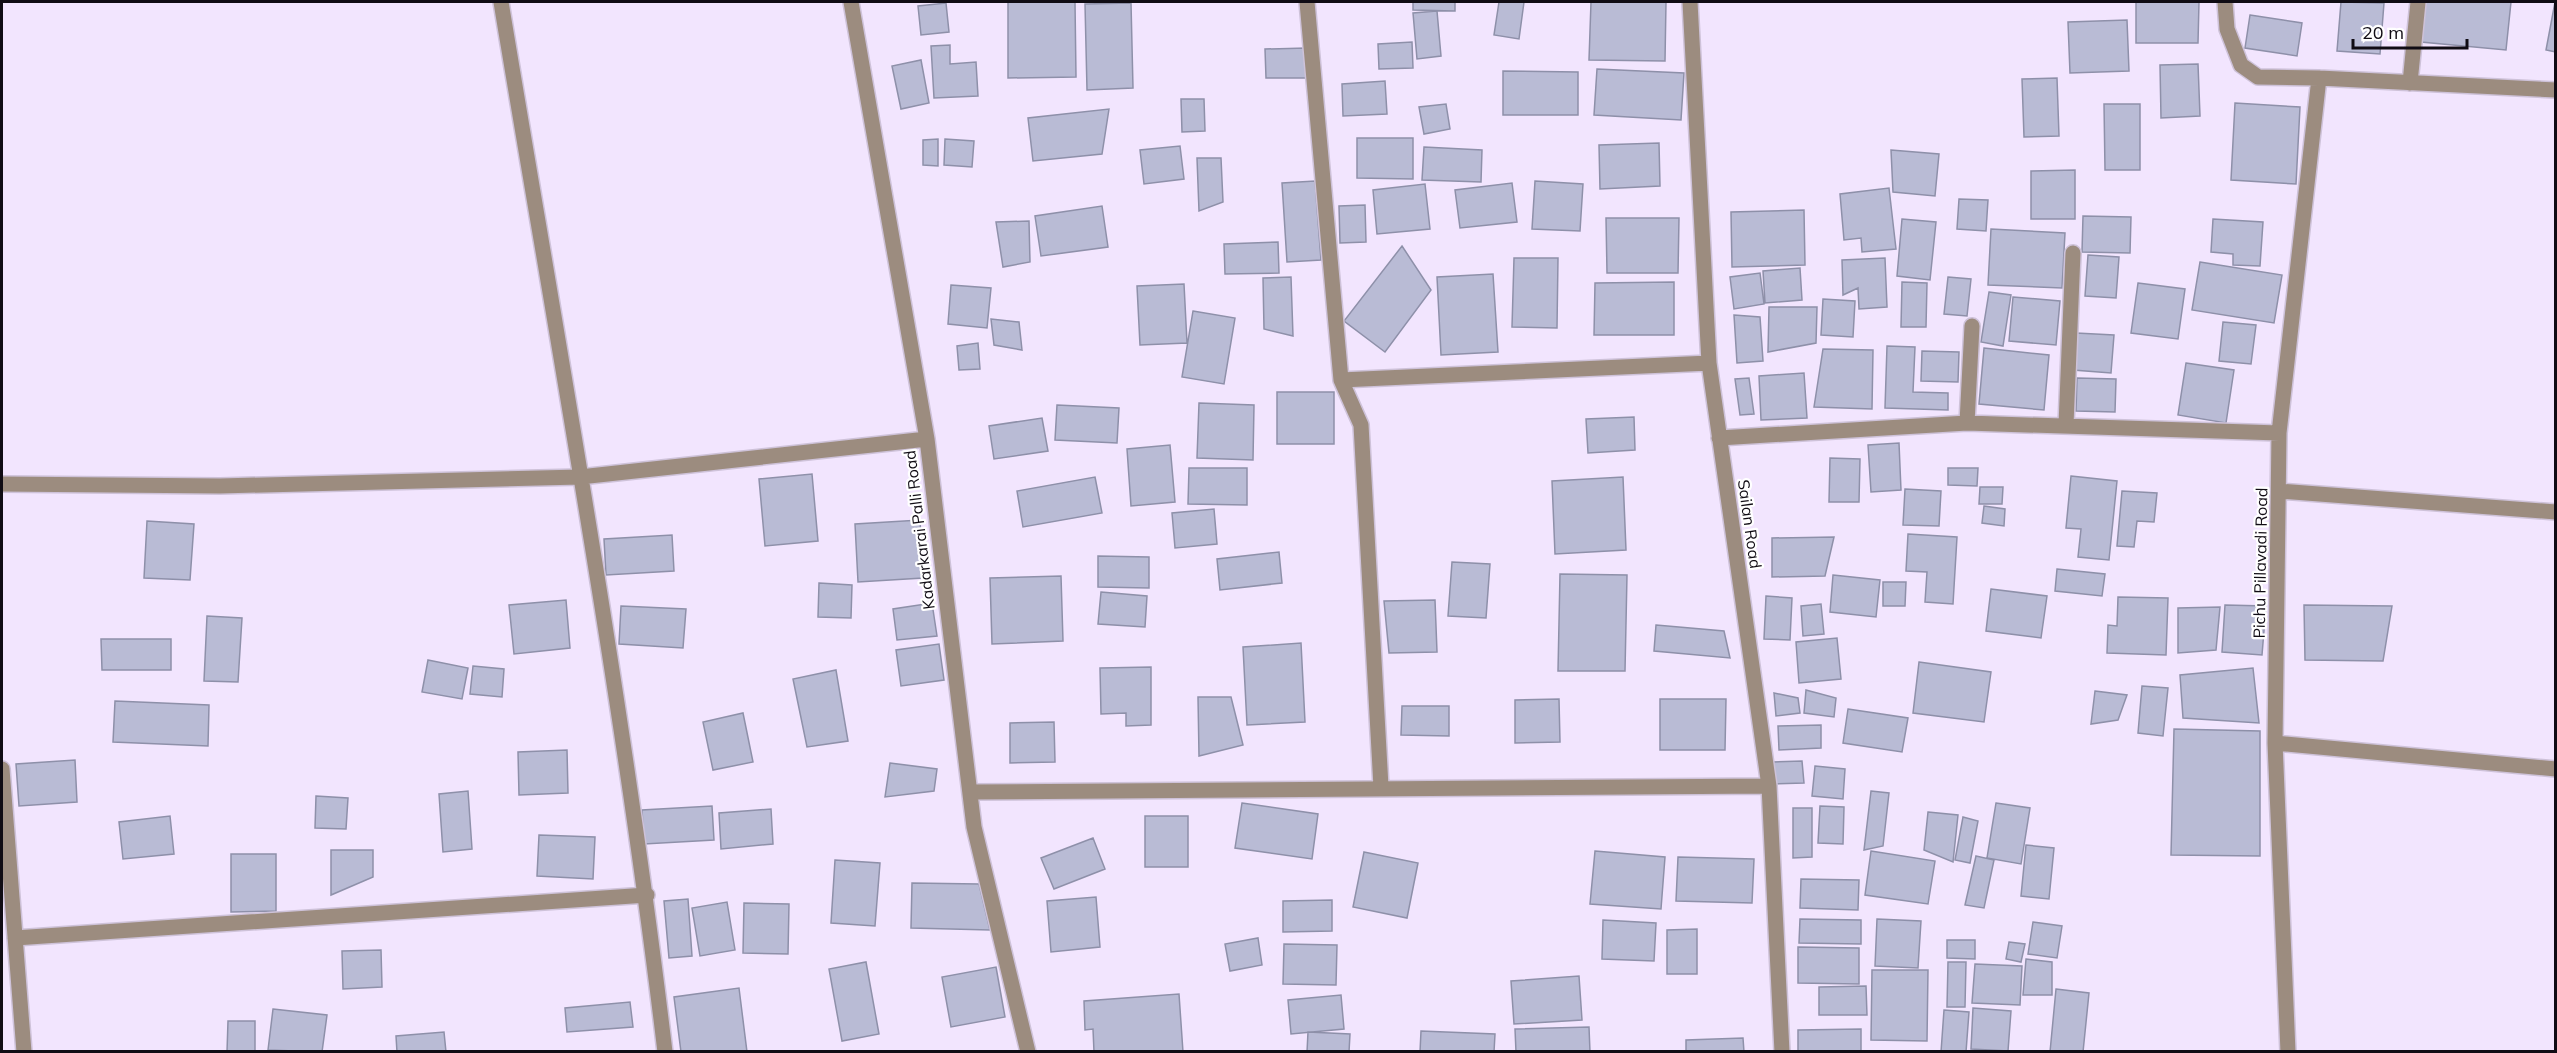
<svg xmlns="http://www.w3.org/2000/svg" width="2557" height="1053" font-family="Mulish,sans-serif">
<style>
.building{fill:#b9bbd5;stroke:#8e90a9;stroke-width:1.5}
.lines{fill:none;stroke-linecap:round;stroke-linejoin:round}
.street-casing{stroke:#cec2d9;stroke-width:18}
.street{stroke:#9c8c7f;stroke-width:15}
.labels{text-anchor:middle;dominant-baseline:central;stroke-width:4.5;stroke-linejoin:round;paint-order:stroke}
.street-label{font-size:16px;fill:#100c14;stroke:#fff}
</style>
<rect width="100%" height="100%" fill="#f2e5fe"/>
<path class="building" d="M1008,2H1075L1076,77L1008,78Z
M1413,2H1455V11L1413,10Z
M1499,2H1524L1519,39L1494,35Z
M1591,2H1666L1665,61L1589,60Z
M2136,2H2199L2198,43H2136Z
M2341,2L2384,3L2380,54L2337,51Z
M2425,2H2511L2506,50L2421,42Z
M2555,2H2556V52L2546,50Z
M946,3L949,32L921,35L918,6Z
M1131,3L1133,88L1087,90L1085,4Z
M1437,11L1441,56L1417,59L1413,13Z
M2250,15L2302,23L2297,56L2245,48Z
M2127,20L2129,71L2070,73L2068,22Z
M1412,42L1413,68L1379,69L1378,44Z
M950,45V64L976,62L978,96L934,98L931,46Z
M1306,48V78H1266L1265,49Z
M921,60L929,103L901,109L892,66Z
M2198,64L2200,116L2161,118L2160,65Z
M1597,69L1684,73L1681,120L1594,115Z
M1503,71L1578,72V115H1503Z
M2057,78L2059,136L2024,137L2022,79Z
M1385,81L1387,114L1343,116L1342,84Z
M1181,99H1204L1205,131L1182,132Z
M2235,103L2300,107L2296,184L2231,180Z
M1446,104L1450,129L1424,134L1419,107Z
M2104,104H2140V170H2105Z
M1109,109L1102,154L1033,161L1028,118Z
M1357,138H1413V179L1357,178Z
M938,139V166L923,165V140Z
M945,139L974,141L972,167L944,165Z
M1659,143L1660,186L1600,189L1599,145Z
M1180,146L1184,179L1144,184L1140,150Z
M1424,147L1482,150L1481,182L1422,180Z
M1891,150L1939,154L1935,196L1893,192Z
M1197,158H1221L1223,202L1199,211Z
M2075,170V219H2031V171Z
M1315,181L1321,260L1287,262L1282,183Z
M1535,181L1583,184L1580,231L1532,229Z
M1512,183L1517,222L1460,228L1455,190Z
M1425,184L1430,229L1377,234L1373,190Z
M1889,188L1896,249L1862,252L1861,238L1844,240L1840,194Z
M1959,199L1988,200L1986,231L1957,229Z
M1365,205L1366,242L1340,243L1339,206Z
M1102,206L1108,247L1041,256L1035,216Z
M1804,210L1805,265L1732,267L1731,212Z
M2083,216L2131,217L2130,253L2082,252Z
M1606,218H1679L1678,273H1607Z
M1902,219L1936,222L1930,280L1897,276Z
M2213,219L2263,222L2260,266L2233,265V254L2211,252Z
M1029,221L1030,262L1003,267L996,222Z
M1991,229L2065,233L2062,288L1988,285Z
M1278,242L1279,273L1225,274L1224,244Z
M1402,246L1431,290L1385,352L1344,321Z
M2088,255L2119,257L2116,298L2085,296Z
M1514,258H1558L1557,328L1512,327Z
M1885,258L1887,307L1859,309L1858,288L1843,295L1842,260Z
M2200,262L2282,275L2274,323L2192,310Z
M1800,268L1802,300L1765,303L1763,271Z
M1760,273L1764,304L1734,309L1730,277Z
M1493,274L1498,352L1441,355L1437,277Z
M1291,277L1293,336L1264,329L1263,278Z
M1948,277L1971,279L1967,316L1944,314Z
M1674,282V335H1594L1595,283Z
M1902,282L1927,283L1926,327H1901Z
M2138,283L2185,289L2178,339L2131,333Z
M1184,284L1187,343L1140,345L1137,286Z
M951,285L991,288L987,328L948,324Z
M1989,292L2011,295L2003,346L1981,342Z
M2013,297L2060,301L2056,345L2009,341Z
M1823,299L1855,301L1853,337L1821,335Z
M1769,307H1817L1816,343L1768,352Z
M1193,311L1235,318L1224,384L1182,377Z
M1734,315L1760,317L1763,361L1737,363Z
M991,319L1019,322L1022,350L994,345Z
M2223,322L2256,325L2251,364L2219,361Z
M2076,333L2114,335L2111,373L2073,370Z
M978,343L980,369L959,370L957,346Z
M1887,346L1915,347L1913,392L1948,393V410L1885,408Z
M1984,348L2049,355L2044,410L1979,404Z
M1823,349L1873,350L1872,409L1814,407Z
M1922,351L1959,352L1958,382L1921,381Z
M2186,363L2234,370L2226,423L2178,415Z
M1804,373L1807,418L1761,420L1759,376Z
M1749,378L1754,414L1740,415L1735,379Z
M2077,378L2116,379L2115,412L2076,411Z
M1277,392H1334V444H1277Z
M1199,403L1254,405L1253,460L1197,458Z
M1057,405L1119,408L1117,443L1055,440Z
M1634,417L1635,450L1588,453L1586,419Z
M1042,418L1048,451L994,459L989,426Z
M1899,443L1901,490L1871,492L1868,445Z
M1170,445L1175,502L1131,506L1127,449Z
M1830,458L1860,459L1859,502H1829Z
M1189,468H1247V505L1188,504Z
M1948,468H1978L1977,486L1948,485Z
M812,474L818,541L765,546L759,479Z
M2071,476L2117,481L2109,560L2078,557L2081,529L2066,528Z
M1095,477L1102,513L1023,527L1017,491Z
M1623,477L1626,550L1555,554L1552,481Z
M1980,487H2003L2002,504H1979Z
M1905,489L1941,491L1939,526L1903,525Z
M2122,491L2157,493L2154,522L2137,521L2134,547L2117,546Z
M1984,506L2005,509L2004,526L1982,523Z
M1214,509L1217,544L1175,548L1172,513Z
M920,520L923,578L858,582L855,524Z
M147,521L194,524L190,580L144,578Z
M1908,534L1957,537L1953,604L1925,602L1927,572L1906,571Z
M672,535L674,571L606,575L604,539Z
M1834,537L1825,576L1772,577V538Z
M1279,552L1282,583L1220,590L1217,559Z
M1098,556L1149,557V588L1098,587Z
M1452,562L1490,564L1486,618L1448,616Z
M2057,569L2105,574L2102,596L2055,591Z
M1560,574L1627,575L1625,671H1558Z
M1833,575L1880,580L1876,617L1830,612Z
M1061,576L1063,641L992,644L990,578Z
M1883,582H1906L1905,606H1883Z
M819,583L852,585L851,618L818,617Z
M1991,589L2047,596L2041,638L1986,631Z
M1101,592L1147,596L1145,627L1098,624Z
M1766,596L1792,598L1790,640L1764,639Z
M2118,597L2168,598L2166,655L2107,653L2108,625L2117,626Z
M566,600L570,648L514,654L509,605Z
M1435,600L1437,652L1389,653L1384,601Z
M932,603L937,636L897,640L893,609Z
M1821,604L1824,634L1803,636L1801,606Z
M2225,605L2266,606L2262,655L2222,652Z
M2304,605L2392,606L2383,661L2305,660Z
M621,606L686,609L683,648L619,644Z
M2220,607L2216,650L2178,653V608Z
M207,616L242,618L238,682L204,681Z
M1656,625L1724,631L1730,658L1654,651Z
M1837,638L1841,679L1799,683L1796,642Z
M101,639H171V670H102Z
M1301,643L1305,722L1247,725L1243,647Z
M939,644L944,680L901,686L896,650Z
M428,660L468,668L462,699L422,692Z
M1919,662L1991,672L1984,722L1913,713Z
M473,666L504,669L502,697L470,694Z
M1151,667V725L1126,726V713L1101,714L1100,668Z
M2253,668L2259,723L2183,718L2180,675Z
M836,670L848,741L807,747L793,679Z
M2142,686L2168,688L2163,736L2138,733Z
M1806,690L1836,698L1834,717L1804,713Z
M2095,691L2127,695L2118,720L2091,724Z
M1774,693L1798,698L1800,713L1776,716Z
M1198,697H1231L1243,745L1199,756Z
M1559,699L1560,742L1515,743V700Z
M1660,699H1726L1725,750H1660Z
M115,701L209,705L208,746L113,742Z
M1402,706H1449V736L1401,735Z
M1848,709L1908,718L1902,752L1843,743Z
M743,713L753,762L713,770L703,722Z
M1054,722L1055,762L1010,763V723Z
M1821,725V748L1779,750L1778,726Z
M2174,729L2260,731V856L2171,855Z
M567,750L568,793L519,795L518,752Z
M75,760L77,802L19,806L16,764Z
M1802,761L1804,783L1774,784L1773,762Z
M890,763L937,769L934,791L885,797Z
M1815,766L1845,769L1843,799L1812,796Z
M468,791L472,849L443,852L439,794Z
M1871,791L1889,793L1883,846L1864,850Z
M316,796L348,798L346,829L315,828Z
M1242,803L1318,814L1312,859L1235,848Z
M1996,803L2030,808L2021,864L1987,858Z
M712,806L714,840L644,844L642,810Z
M1820,806L1844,807L1843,844L1818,843Z
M1793,808H1812V857L1793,858Z
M771,809L773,844L721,849L719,813Z
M1928,812L1958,815L1953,862L1924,850Z
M170,816L174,854L123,859L119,822Z
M1145,816H1188V867H1145Z
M1963,817L1978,821L1970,863L1955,860Z
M539,835L595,837L593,879L537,876Z
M1093,838L1105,869L1054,889L1041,858Z
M2026,845L2054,848L2049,899L2021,896Z
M331,850H373V877L331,895Z
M1595,851L1665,857L1661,909L1590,904Z
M1871,851L1935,861L1928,904L1865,895Z
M1364,852L1418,863L1407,918L1353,907Z
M231,854H276V911L231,912Z
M1976,856L1994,860L1984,908L1965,905Z
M1678,857L1754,859L1752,903L1676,901Z
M835,860L880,863L875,926L831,923Z
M1801,879L1859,880L1858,910L1800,908Z
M912,883L979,884L990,930L911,928Z
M1096,897L1100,947L1051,952L1047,901Z
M688,899L692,956L669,958L664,901Z
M1332,900V931L1283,932V901Z
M727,902L735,950L700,956L692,908Z
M744,903L789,904L788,954L743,953Z
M1800,919L1861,920V944L1799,943Z
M1877,919L1921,921L1918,968L1875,966Z
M1603,920L1656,923L1654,961L1602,959Z
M2033,922L2062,926L2057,958L2028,954Z
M1697,929V974H1667V930Z
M1258,938L1262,965L1230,971L1225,944Z
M1947,940H1975V959L1947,958Z
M2009,942L2025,944L2021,962L2006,959Z
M1284,944L1337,945L1336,985L1283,984Z
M1798,947L1859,948V984L1798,983Z
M381,950L382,987L343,989L342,951Z
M2026,959L2052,962V995H2023Z
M866,962L879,1034L842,1041L829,969Z
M1948,962H1966L1965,1007H1947Z
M1975,964L2022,966L2020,1005L1972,1003Z
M996,967L1005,1017L951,1027L942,977Z
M1872,970H1928L1927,1041L1871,1040Z
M1579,976L1582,1020L1514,1024L1511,981Z
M1866,986L1867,1015H1819V987Z
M739,988L747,1052H681L674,997Z
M2056,989L2089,993L2083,1052H2050Z
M1179,994L1183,1052H1094L1093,1029L1085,1030L1084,1001Z
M1341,995L1344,1029L1291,1034L1288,1000Z
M630,1002L633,1027L567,1032L565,1008Z
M1973,1008L2011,1011L2008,1051L1971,1049Z
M273,1009L327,1015L322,1052L268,1050Z
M1944,1010L1969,1012L1966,1052H1941Z
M228,1021H255V1052H227Z
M1589,1027L1590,1052H1516L1515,1029Z
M1861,1029V1052H1798V1030Z
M1421,1031L1495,1034L1494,1052H1420Z
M444,1032L446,1052H397L396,1036Z
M1308,1032L1350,1034L1349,1052H1307Z
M1743,1038L1744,1052H1686V1040Z"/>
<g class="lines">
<defs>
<path id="street" d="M501,2C559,351 623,700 665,1052
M851,2L927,439L974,827L1028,1052
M1307,2L1341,380L1361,425L1381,787
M1690,2L1709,363L1769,786L1782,1052
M2225,2L2227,29L2241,65L2258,77L2319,78L2556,90
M2410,83L2418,2
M1341,380L1709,363
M1967,423L1972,326
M2066,425L2073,253
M1719,438L1967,423L2279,433
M2,484L220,486L580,477L927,439
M2279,491L2556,512
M2275,743L2556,769
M2,769L24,1052
M970,792L1769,786
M15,938L647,895
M2288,1052L2275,743L2279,433L2319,78"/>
</defs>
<use href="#street" class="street-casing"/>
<use href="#street" class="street"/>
</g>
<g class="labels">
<g class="street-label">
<text transform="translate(1750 524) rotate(82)">Sailan Road</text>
<text transform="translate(919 530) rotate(-97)">Kadarkarai Palli Road</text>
<text transform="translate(2260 563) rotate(-89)">Pichu Pillavadi Road</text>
</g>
</g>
<rect width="2557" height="1053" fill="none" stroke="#100c14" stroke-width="6"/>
<path d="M2353 39v9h114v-9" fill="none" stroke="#100c14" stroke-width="3"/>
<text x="2362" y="39" font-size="18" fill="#100c14" stroke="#ffffff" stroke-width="4.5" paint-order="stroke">20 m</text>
</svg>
